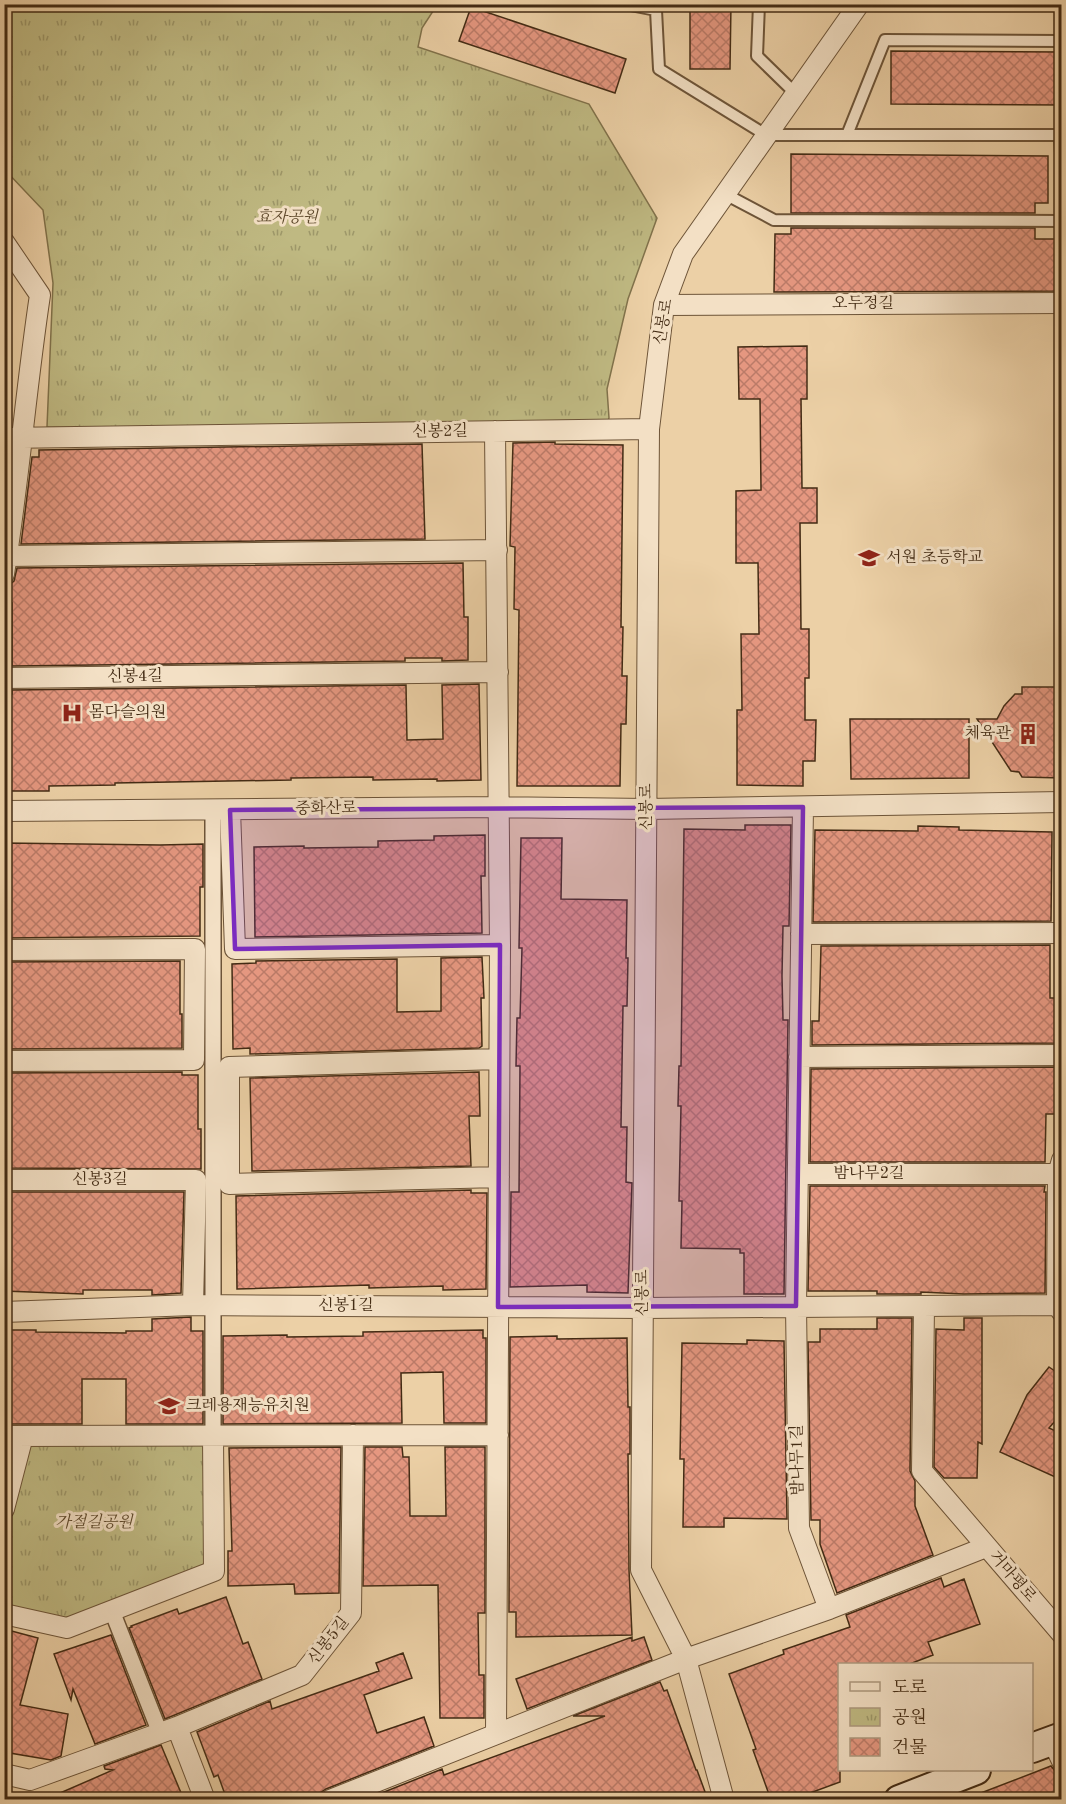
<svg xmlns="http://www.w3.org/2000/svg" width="1066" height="1804" font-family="'Old Standard TT','Noto Serif KR',serif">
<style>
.park{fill:url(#park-tufts);stroke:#81724b;stroke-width:1.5}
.building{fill:url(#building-cross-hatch);stroke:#432b14;stroke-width:1.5}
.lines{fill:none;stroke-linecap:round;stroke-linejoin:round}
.service-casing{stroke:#6d5438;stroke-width:14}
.pedestrian-casing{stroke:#6d5438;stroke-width:18}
.minor-casing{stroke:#6d5438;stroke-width:22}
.secondary-casing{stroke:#432b14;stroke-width:32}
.service{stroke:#f3e0c5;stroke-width:10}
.pedestrian{stroke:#f3e0c5;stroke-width:15}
.minor{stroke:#f3e0c5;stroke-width:20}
.secondary{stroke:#f3e0c5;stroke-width:28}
.marked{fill:#7b2cbf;fill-opacity:0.2;stroke:#7b2cbf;stroke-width:4.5;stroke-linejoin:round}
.labels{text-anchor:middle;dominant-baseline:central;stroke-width:6;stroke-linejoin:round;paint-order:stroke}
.park-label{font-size:16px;font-style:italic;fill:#5c472a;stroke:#f3e0c5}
.street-label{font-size:16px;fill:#432b14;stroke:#f3e0c5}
.poi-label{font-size:16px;fill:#432b14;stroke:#f3e0c5;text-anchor:start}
</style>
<defs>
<pattern id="park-tufts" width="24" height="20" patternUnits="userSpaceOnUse" patternTransform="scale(1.5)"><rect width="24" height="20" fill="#bfb982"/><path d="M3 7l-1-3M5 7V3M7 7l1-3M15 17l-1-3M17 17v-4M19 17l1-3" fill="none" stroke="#9d9769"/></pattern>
<pattern id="building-cross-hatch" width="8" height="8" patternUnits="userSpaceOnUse" patternTransform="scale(1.5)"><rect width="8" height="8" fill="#e59780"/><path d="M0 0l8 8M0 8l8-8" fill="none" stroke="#bb7b68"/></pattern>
</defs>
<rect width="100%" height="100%" fill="#ecd0a6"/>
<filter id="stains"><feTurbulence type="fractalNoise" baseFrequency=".00333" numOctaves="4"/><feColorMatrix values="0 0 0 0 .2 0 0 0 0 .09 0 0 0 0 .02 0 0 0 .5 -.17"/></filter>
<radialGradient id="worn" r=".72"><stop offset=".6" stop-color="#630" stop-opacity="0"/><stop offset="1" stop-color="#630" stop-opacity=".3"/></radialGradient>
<path class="park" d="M5,5H437L422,28L418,47L589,104L657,218L628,299L607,389L609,418L602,436L47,427L53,283L43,210L5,170Z
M213,1435L214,1571L67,1628L5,1614V1509L23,1436Z"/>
<path class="building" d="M690,4H731L730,69H690Z
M471,7L626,59L615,93L459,41Z
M891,51L1062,52V105L891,104Z
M791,154L1048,156V203H1035V213H791Z
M791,228H1035V239H1062V291L774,292L775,234H791Z
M807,346V399H801L802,488H817V523H800L801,629H809V678H805V720H816L815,761H803V786L737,785V710H742L741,634H759L758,563H736V491L761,490L760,399H739L738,347Z
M555,442V444L623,445L621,627H623L622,676H627L626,724H621L620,786H517L519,610L514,609L515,547L510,546L513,443Z
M422,444L425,539L21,544L32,457H39V450Z
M463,563L464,617H468V660L442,661V658H405V661L12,666V603L4,602V586L9,585L14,581L17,568Z
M479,684L481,780L437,781V779L373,780V777L291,778V780L115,783V785L49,786V791H4V694H12V690L406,685L407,740L443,739L442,685Z
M1022,687H1062V778L1022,777L1019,772L1011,771L977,719H997L1004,706L1015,694H1022Z
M850,719H969V778L851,779Z
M745,825H791L789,926H783L782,976L783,1020H788L784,1294H744V1253H740V1249L681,1248L682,1201H679L681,1106H678L679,1066H681L684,829L745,830Z
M918,826L959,827V830L1052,832L1051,921L813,922L815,830L918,831Z
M485,835V876H481L482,933L255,937L254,847L304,846V848L378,847V841L434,840V836Z
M521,838H562L561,899L627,900L626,958H628L627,1006H623L621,1127H627L626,1182L632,1183L628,1293L587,1292V1285L510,1287L511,1192H519L520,1066H516L517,1018H520L522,948H519Z
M4,843L160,845L203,844V887H200V936L4,938Z
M1050,945V998H1062V1043L812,1045V1021H819L821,946Z
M482,957L484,998H481L482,1046L479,1048L250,1054V1048L233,1049L232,964L256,963V961L397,959V1012L441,1011V958Z
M180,961V1014H182V1048L4,1049V962Z
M1062,1067V1114H1046L1045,1162H810L811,1069Z
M182,1072V1075H198V1129H201V1169L4,1168V1073Z
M479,1072L480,1116H469L471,1166L252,1171L250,1078Z
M810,1186H1045L1044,1192H1046L1045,1293L964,1294L921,1292V1294H877V1291H808Z
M471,1190V1193H487L486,1289L443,1290V1286L369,1288V1285L237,1289L236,1196Z
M4,1192H184L181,1293L152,1295V1290H83V1294L4,1291Z
M191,1317V1331H203V1424H126V1379H82V1424H4V1330H36V1332L126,1333V1331H152V1319Z
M877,1318H912L910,1471L915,1481V1506L933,1555L837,1593L820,1544V1520H811L808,1342H820V1329H877Z
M964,1318H982V1444L978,1442L977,1478H944L934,1467L936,1329L964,1330Z
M483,1330V1338H486V1423H444L443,1372L401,1373L402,1423L223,1424V1336L287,1335V1337L363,1336V1332Z
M557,1336V1339L627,1338L628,1407H630V1454H628L629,1570L632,1635L516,1637V1612H509L510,1337Z
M747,1340L784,1341L787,1519L724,1518V1527H683L684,1459H680L682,1343L747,1344Z
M1049,1367L1062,1376V1413L1049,1428L1062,1434V1480L1000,1452L1027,1395Z
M341,1447L339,1593L295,1594L294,1584L228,1586V1551H232L229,1448Z
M365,1447H402L403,1457H409L410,1516H446L445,1447H485V1613H478L479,1675H484V1718H440L438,1585L363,1586Z
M941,1578L944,1587L964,1579L980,1624L928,1642L933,1655L907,1665H840V1782L791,1800H771L753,1750L756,1749L729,1674L784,1654L783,1650L850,1627L846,1615Z
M226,1597L243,1644L248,1642L262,1679L165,1719L129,1628L132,1627L131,1626L177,1609L179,1614Z
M4,1629L38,1638L20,1705L68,1714L61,1756L51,1760L4,1752Z
M111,1635L146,1725L95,1744L73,1689L71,1700L54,1654Z
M632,1637V1641L644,1637L652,1660L527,1709L516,1679Z
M403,1653L412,1678L364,1695L377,1733L424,1717L434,1746L326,1789L320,1793L318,1800H227L218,1775L214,1777L197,1732L270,1701L272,1709L379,1671L376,1663Z
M660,1682L664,1691L667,1690L696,1770H697L708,1800H364L442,1769L444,1775L605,1716H573Z
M161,1745L184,1800H44L113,1770L105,1769L104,1766Z
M1051,1766L1055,1771L1062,1787V1800H969L968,1798Z"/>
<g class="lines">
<defs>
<path id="service" d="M625,4L656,10L659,69L766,135H1062
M759,4L757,56L796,94
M847,135L885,40L1062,41
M1060,135L1062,170
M725,194L774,220L1062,221"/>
<path id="pedestrian" d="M213,1435V809
M112,1611L160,1733"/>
<path id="minor" d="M4,242L40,295C26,387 19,481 4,574
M664,305L1062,303
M495,431L500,945L496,1734
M4,438L649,429
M7,556L497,550
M4,678L498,672
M803,807L796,1306L799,1528L829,1609
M230,810L235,949L500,945
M4,811L498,807L647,809L1062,802
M801,934L1062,933
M4,950L195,949L194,1060L4,1061
M799,1057L1062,1055
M798,1174H1058
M499,1177L229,1184V1067L499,1059
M4,1180H196L193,1305
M1057,1305L1058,1174L1062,1160
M924,1306L922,1471L1062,1634
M4,1312L193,1305L643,1308L1057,1305L1062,1312
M4,1436L498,1435
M4,1509L23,1436
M4,1614L67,1628L214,1571L213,1435
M177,1727L205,1800
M1052,1740L1062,1761
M4,1774L30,1780L177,1727L302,1675L351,1613L353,1435
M330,1800L686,1659L829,1609L986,1547
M724,1800L686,1659L641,1570L649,429L664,305L683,254L859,4"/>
<path id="secondary" d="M1032,1748L1062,1737
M899,1800L976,1770"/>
</defs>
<use href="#service" class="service-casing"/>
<use href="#pedestrian" class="pedestrian-casing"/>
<use href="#minor" class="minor-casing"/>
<use href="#secondary" class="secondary-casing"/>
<use href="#service" class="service"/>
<use href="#pedestrian" class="pedestrian"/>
<use href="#minor" class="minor"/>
<use href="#secondary" class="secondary"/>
</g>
<path class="marked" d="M803,807L796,1306L498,1307L500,945L235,949L230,810Z"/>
<defs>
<symbol id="school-bare" viewBox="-9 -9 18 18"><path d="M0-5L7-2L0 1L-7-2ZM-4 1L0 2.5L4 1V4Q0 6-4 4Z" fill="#8f2418" stroke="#f3e0c5" stroke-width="2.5" paint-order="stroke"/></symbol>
<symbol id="hospital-bare" viewBox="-9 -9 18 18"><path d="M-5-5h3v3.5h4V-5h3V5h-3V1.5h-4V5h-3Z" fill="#8f2418" stroke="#f3e0c5" stroke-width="2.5" paint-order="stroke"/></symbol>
<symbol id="building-bare" viewBox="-9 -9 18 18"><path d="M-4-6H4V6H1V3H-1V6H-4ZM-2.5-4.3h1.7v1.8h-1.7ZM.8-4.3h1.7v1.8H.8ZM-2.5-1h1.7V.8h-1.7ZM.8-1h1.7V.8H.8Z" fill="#8f2418" stroke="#f3e0c5" stroke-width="2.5" paint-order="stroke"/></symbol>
</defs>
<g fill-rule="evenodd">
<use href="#school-bare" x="854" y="543" width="30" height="30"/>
<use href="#hospital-bare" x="57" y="698" width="30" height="30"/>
<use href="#building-bare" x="1013" y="719" width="30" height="30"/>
<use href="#school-bare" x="154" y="1391" width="30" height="30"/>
</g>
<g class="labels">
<g class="park-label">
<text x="287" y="218">효자공원</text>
<text x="94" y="1523">가절길공원</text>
</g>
<g class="street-label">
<text x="863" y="304">오두정길</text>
<text transform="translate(664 322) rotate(-80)">신봉로</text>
<text transform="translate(440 432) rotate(-1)">신봉2길</text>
<text transform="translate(135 677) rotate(-1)">신봉4길</text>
<text transform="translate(647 807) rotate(-90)">신봉로</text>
<text transform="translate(326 809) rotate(-1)">중화산로</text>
<text x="869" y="1174">밤나무2길</text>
<text x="100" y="1180">신봉3길</text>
<text transform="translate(643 1293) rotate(-90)">신봉로</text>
<text x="346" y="1306">신봉1길</text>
<text transform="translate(798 1460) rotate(-91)">밤나무1길</text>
<text transform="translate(1012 1577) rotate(49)">거마평로</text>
<text transform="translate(329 1641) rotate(-52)">신봉5길</text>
</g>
<g class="poi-label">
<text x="886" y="558">서원 초등학교</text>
<text x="89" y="713">몸다슬의원</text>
<text x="1011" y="734" text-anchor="end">체육관</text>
<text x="186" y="1406">크레용재능유치원</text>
</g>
</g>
<rect width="1066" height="1804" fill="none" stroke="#ecd0a6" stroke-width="24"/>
<rect x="6" y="6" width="1054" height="1792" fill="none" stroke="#432b14" stroke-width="3"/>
<rect x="12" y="12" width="1042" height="1780" fill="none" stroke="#432b14" stroke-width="1.5"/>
<rect x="838" y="1663" width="195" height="108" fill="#f3e0c5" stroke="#ad987e" stroke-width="1.5"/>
<rect x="850" y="1682" width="30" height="9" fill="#f3e0c5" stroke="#ad987e" stroke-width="1.5"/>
<text x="892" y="1693" font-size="18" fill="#432b14">도로</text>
<rect x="850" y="1708" width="30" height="18" fill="url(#park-tufts)" stroke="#ad987e" stroke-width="1.5"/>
<text x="892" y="1723" font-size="18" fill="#432b14">공원</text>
<rect x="850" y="1738" width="30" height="18" fill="url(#building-cross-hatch)" stroke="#ad987e" stroke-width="1.5"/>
<text x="892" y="1753" font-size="18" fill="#432b14">건물</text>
<rect width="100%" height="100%" filter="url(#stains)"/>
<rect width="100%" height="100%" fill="url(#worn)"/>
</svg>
